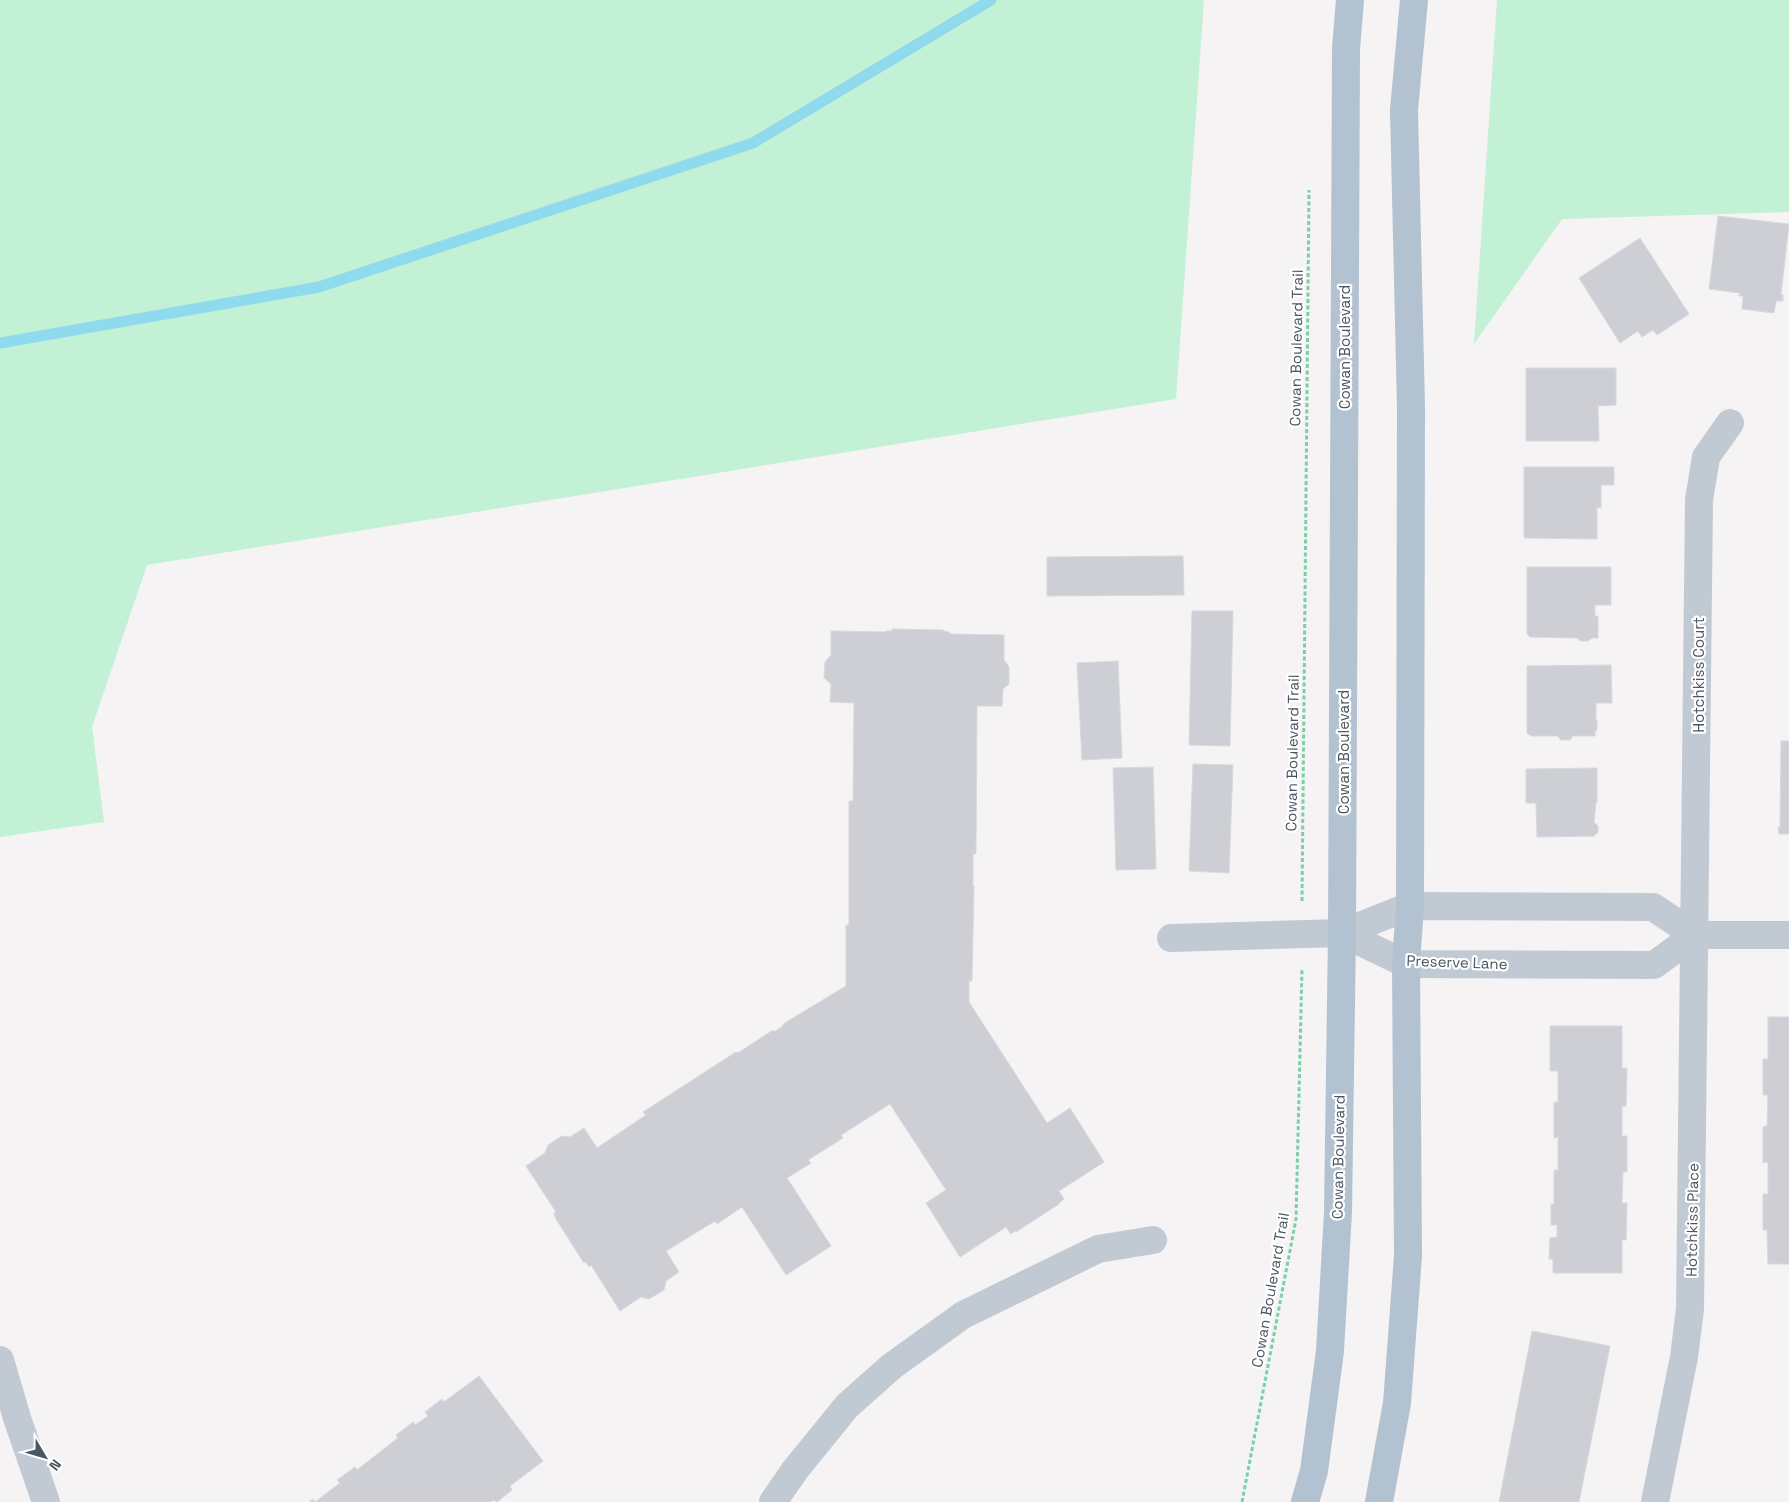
<svg xmlns="http://www.w3.org/2000/svg" width="1789" height="1502" font-family="'Space Grotesk',sans-serif">
<style>
.green{fill:#c3f1d5}
.lines{fill:none;stroke-linecap:round;stroke-linejoin:round}
.stream{stroke:#90daee;stroke-width:11}
.building{fill:#cdcfd5;stroke:#d7d9de}
.path{stroke:#7ad0a6;stroke-width:3;stroke-dasharray:4 2.5;stroke-linecap:butt}
.minor{stroke:#c1cad2;stroke-width:28}
.major{stroke:#b3c2d1;stroke-width:28}
.labels{text-anchor:middle;dominant-baseline:central;stroke-width:4.5;stroke-linejoin:round;paint-order:stroke}
.street-label{font-size:15px;fill:#4a5661;stroke:#fff}
</style>
<rect width="100%" height="100%" fill="#f5f3f3"/>
<path class="green" d="M0,0H1204L1176,399L147,565L92,727L104,822L0,837Z
M1497,0H1789V212L1562,219L1474,344Z"/>
<g class="lines">
<path class="stream" d="M0,343L319,287L753,143L991,0"/>
</g>
<path class="building" d="M1718,216L1789,224L1781,295H1783V301H1776L1774,313L1742,309L1743,296H1739L1740,293L1709,289Z
M1640,238L1689,314L1657,335L1653,330L1642,337L1638,331L1620,343L1579,278Z
M1526,368H1616V405L1598,406L1599,441H1526Z
M1524,467H1614V485H1601V508L1597,507V539L1524,538Z
M1183,556L1184,595L1047,596V557Z
M1527,567H1611V605H1595V616H1598V638H1592L1588,641H1580L1577,638L1530,637L1527,634Z
M1192,611H1233L1230,746L1189,745Z
M892,629L943,630L944,631L949,632L950,634L1004,635V660L1009,667V684L1003,689L1002,706H977L976,854H973V886H974L972,981H969V1002L1047,1123L1070,1108L1104,1162L1059,1191L1064,1199L1059,1203V1204L1016,1232L1015,1231L1011,1234L1006,1227L960,1257L926,1203L946,1190L890,1104L841,1135L843,1138L808,1160L811,1163L787,1178L831,1246L786,1275L742,1207L717,1224L715,1221L666,1251L679,1272L666,1281L664,1290L649,1299L641,1297L620,1311L591,1265L589,1267L586,1262L584,1263L556,1219L554,1213L556,1212L526,1166L545,1153L548,1145L562,1136L570,1137L584,1128L597,1148L646,1115L643,1112L736,1052L738,1053L773,1030L774,1032L783,1026V1024L846,986V925H849V801H853L854,703L830,702L831,684L824,678L825,662L831,655V631L886,632V631H892Z
M1118,661L1122,758L1082,760L1077,663Z
M1611,665L1612,703H1596V717H1595L1597,721V729L1595,732V736H1573L1570,740H1561L1557,736H1531L1527,733V666Z
M1781,741H1789V834H1779L1778,827H1780Z
M1193,764L1233,765L1229,873L1189,871Z
M1153,767L1156,869L1116,870L1113,768Z
M1597,768V802H1596L1594,822L1598,826V832L1594,836L1537,837L1536,803H1526V769Z
M1768,1017H1789V1264H1768L1767,1230H1763V1194H1768V1162L1763,1163V1127L1767,1126L1768,1095H1763V1059H1768Z
M1550,1026H1622V1068H1627L1626,1106H1622V1136H1627V1172H1623L1622,1203H1627L1626,1240H1622V1273H1553V1259H1549L1550,1238L1557,1237V1225H1551V1204H1554V1170H1558V1137L1554,1138V1102H1558V1071H1550Z
M1532,1331L1610,1346L1579,1502H1499Z
M479,1376L543,1461L510,1486L512,1490L497,1502L493,1500L491,1502H309L313,1499L315,1502L340,1483L337,1480L355,1467L357,1470L398,1438L396,1435L413,1422L415,1425L428,1416L425,1412L442,1399L444,1402Z"/>
<g class="lines">
<path class="path" d="M1302,901L1309,190
M1242,1502L1296,1219L1302,968"/>
<path class="minor" d="M1342,933L1406,964L1654,965L1695,935
M1171,938L1342,933L1410,906L1653,907L1695,935H1789
M0,1360L17,1418L46,1502
M773,1502L795,1470L847,1406L892,1366L963,1315L1098,1249L1153,1240
M1655,1502L1684,1357L1690,1309L1699,500L1706,457L1730,423"/>
<path class="major" d="M1305,1502L1314,1471L1330,1351L1338,1212L1342,933L1346,49L1350,0
M1379,1502L1397,1403L1408,1256L1406,964L1410,906L1411,407L1404,110L1414,0"/>
</g>
<g class="labels">
<g class="street-label">
<text transform="translate(1344 347) rotate(-90)">Cowan Boulevard</text>
<text transform="translate(1296 348) rotate(-89)">Cowan Boulevard Trail</text>
<text transform="translate(1698 675) rotate(-90)">Hotchkiss Court</text>
<text transform="translate(1343 752) rotate(-90)">Cowan Boulevard</text>
<text transform="translate(1292 753) rotate(-89)">Cowan Boulevard Trail</text>
<text transform="translate(1457 962) rotate(2)">Preserve Lane</text>
<text transform="translate(1338 1157) rotate(-89)">Cowan Boulevard</text>
<text transform="translate(1692 1220) rotate(-89)">Hotchkiss Place</text>
<text transform="translate(1270 1290) rotate(-80)">Cowan Boulevard Trail</text>
</g>
</g>
<g transform="translate(45 1457) rotate(128)" stroke="#ffffff" stroke-width="4" paint-order="stroke">
<path d="M0-4L9 19L0 12L-9 19Z" fill="#4a5661"/>
<text y="-8" font-size="14" font-weight="bold" text-anchor="middle" fill="#4a5661">N</text>
</g>
</svg>
